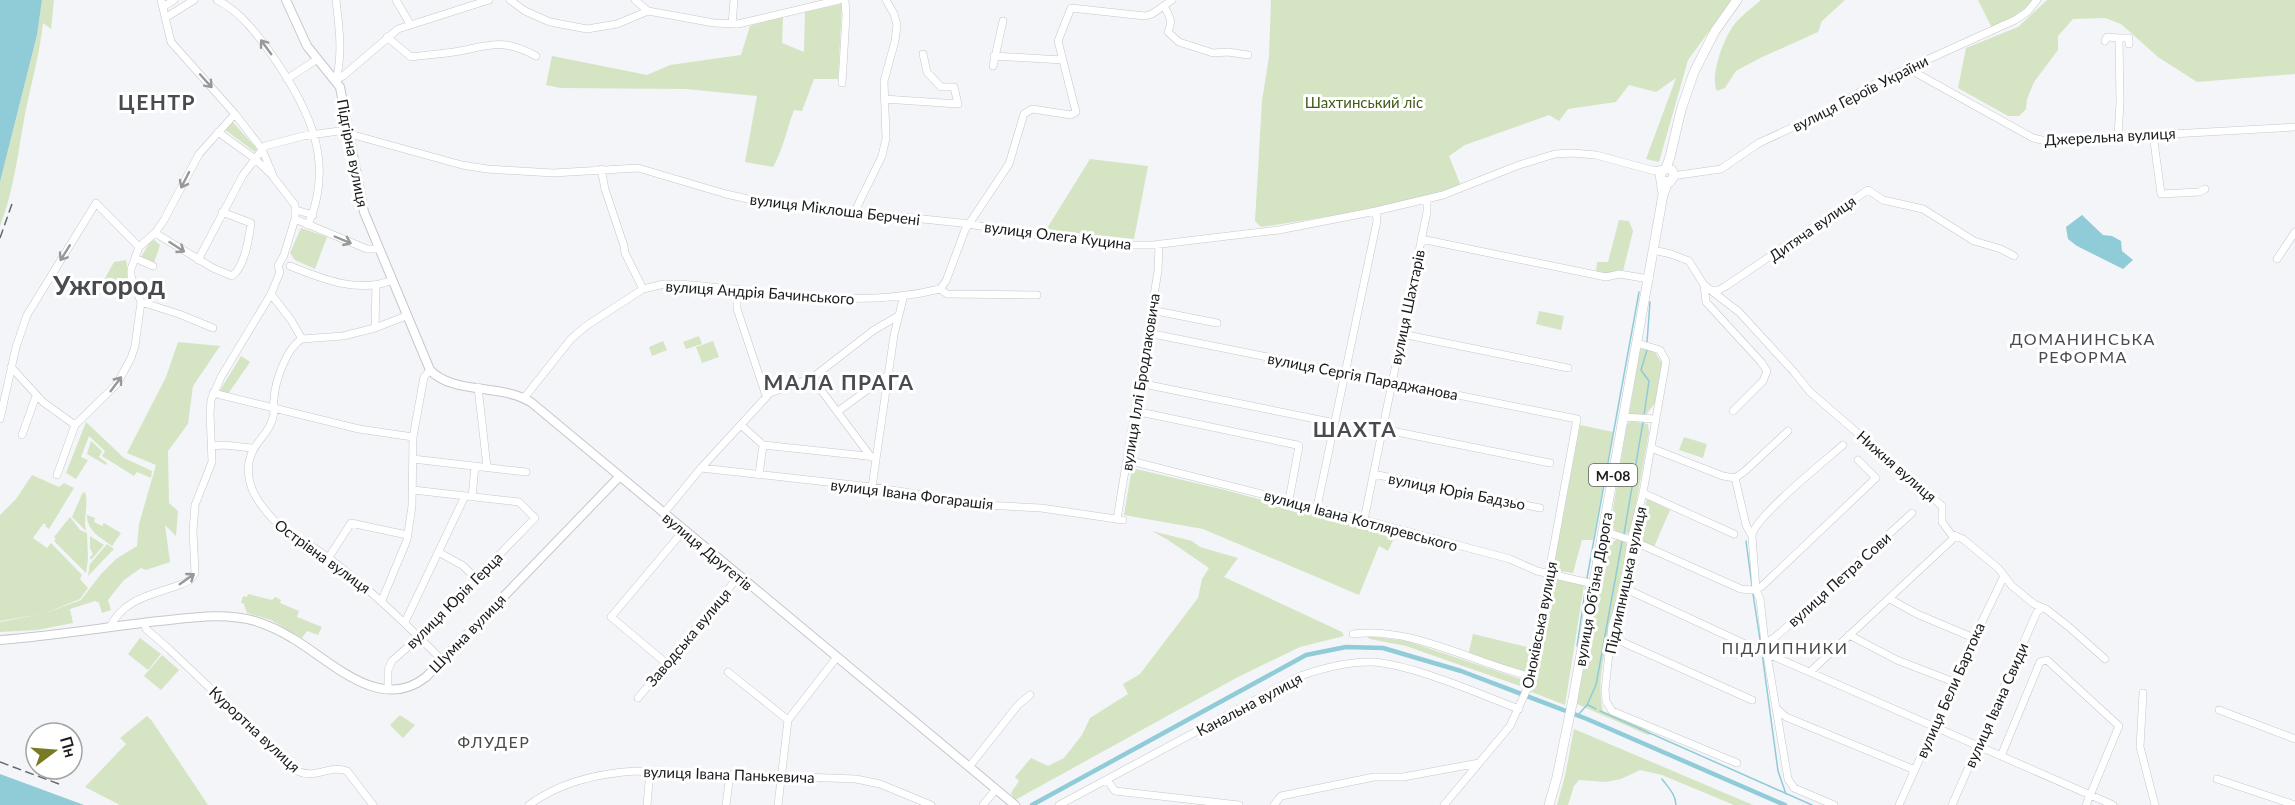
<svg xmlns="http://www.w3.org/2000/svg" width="2295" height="805" font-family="Lato,sans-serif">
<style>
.green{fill:#d5e4c2}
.water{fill:#90cbd8}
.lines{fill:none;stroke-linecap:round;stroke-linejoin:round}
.stream{stroke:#90cbd8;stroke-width:1.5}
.canal{stroke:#90cbd8;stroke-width:4.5}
.minor-casing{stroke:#c5c7cb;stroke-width:8}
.major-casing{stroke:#c5c7cb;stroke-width:10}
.highway-casing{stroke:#c5c7cb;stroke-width:10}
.minor{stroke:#fff;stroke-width:7}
.major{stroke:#fff;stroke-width:8}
.highway{stroke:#fff;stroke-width:9}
.rail{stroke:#67686a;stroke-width:1.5;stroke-dasharray:9 4.5;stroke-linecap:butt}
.oneway{stroke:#989899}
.labels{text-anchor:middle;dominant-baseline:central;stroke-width:6;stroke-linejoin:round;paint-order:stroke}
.shield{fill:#fff;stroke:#5f5f60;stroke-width:1.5}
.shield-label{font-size:14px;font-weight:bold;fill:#1a1b1c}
.street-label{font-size:15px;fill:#1a1b1c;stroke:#fff}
.park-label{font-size:15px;fill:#455b1b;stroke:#fff}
.neighbourhood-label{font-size:16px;letter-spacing:1.5px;fill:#494b4e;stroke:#fff}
.district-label{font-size:21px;font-weight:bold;letter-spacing:1.5px;fill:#494b4e;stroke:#fff}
.town-label{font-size:27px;font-weight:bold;fill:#494b4e;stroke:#fff}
</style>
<rect width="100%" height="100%" fill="#f3f5f9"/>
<path class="green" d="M42,0H54L51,29L43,23C40,53 31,84 25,114C18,152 14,190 0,226V182L37,35Z
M1271,0H1732L1688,60L1659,162L1646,159L1676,78L1656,92L1629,85L1616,102L1568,109L1559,121L1549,115L1465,145L1449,156L1461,186C1396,206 1328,217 1261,227L1255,221L1262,101L1269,57Z
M1761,0H1845L1822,21L1818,32L1760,58L1736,71L1725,88L1717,91C1710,77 1722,44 1730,31C1736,19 1751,9 1761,0Z
M1978,0H2034L2014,19L1992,28Z
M2047,0H2295V74L2197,82L2158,57L2121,24L2105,18L2073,19L2058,36V50L2034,82L2027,99L2026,109L2019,116H2008L1958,88L1966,48L2018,27Z
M842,4L838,79H814L802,111L794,110C787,128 783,150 773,167L745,162L757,96L686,89L560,88L546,85L552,56L647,75L670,65L741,55L750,26L783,16L782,43L804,52L805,12Z
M231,120L257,149L255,152L224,129Z
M1090,159L1148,166L1134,239L1046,230Z
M1619,220L1629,221L1633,231L1623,271L1607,275L1596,271L1597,262H1608Z
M301,228L327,237L315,269L295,260L290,253Z
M154,240L160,245L154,263L141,257L150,242Z
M126,260L130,283L107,293L100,287L114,262Z
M1539,311L1564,316L1561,330L1536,324Z
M699,336L702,344L686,349L683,342Z
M663,341L667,350L652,356L649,347Z
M713,341L719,357L702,363L696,347Z
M178,342L220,346L193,386L188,424L168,451L169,503L178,511L176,536L165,525L170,562L146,570L141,568L124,580L108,600L111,610L102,613L99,603L95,601L70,609L73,623L37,630L0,632V622L42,614L0,621V515L16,499L32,475L59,487L64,483L74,488L49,529L45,526L46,524H43L33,538L47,548L51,543L82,575L80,579L88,588L80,599L43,614L81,600L101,574L116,559L137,546L139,524L156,465L127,453L166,377Z
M1644,348L1654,351L1662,363L1655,403L1645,416L1629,415L1640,350Z
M241,356L250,362L228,394L219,392Z
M1631,421L1648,424L1649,432L1631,532L1623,535L1614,530L1611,521L1627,424Z
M86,422L124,458L152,471L151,478L137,472L134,476L102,456L105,451L89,436L81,457L88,460L76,479L66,473Z
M1580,425L1613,432L1593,540H1582L1573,573L1553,570Z
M1684,437L1707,444L1703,458L1679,450Z
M91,441L102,451L99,457L107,463L106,465L87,454Z
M1132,468L1225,490L1395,536L1388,551L1379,546L1359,595L1203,529L1124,515Z
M85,492C89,504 83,518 86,531L72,517L82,494Z
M1647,499L1670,510L1654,547L1636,538Z
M87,515L95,518L94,522L102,526L104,523L121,533L112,546C100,537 87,531 87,515Z
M70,517L80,530L87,533L88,559L86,573L54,541L56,539L54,537Z
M1152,531L1192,541L1200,547L1238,558L1224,577L1342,632L1344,636L1300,647L1236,678L1015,800L1011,793L1019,781L1015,777L1031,758L1048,766L1064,758L1082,735L1090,718L1128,694L1123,684L1140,674L1198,598L1202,579L1209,568L1168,540Z
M90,536L104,545L91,560L90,557L93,554L90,548Z
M1618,539L1624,540L1627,545C1625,560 1623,576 1620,591C1612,628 1594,673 1603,711L1640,726L1652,734L1648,735L1577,704L1604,554L1612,542Z
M107,544L114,549L88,576L90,564Z
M1553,578L1576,581L1584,585L1565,705L1529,691Z
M248,594L272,600L275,597L281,600L280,603L299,611L297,617L322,627L318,635L307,631L302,638L271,620L247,613L244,604L241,603L243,596L247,597Z
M1473,634L1535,649L1529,676L1468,656Z
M1366,636L1407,641L1526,681L1523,687L1406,646L1370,639Z
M140,638L161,654L148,670L128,654Z
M162,655L179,670L161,690L144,676Z
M400,715L415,725L403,738L390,725Z
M147,716L152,721L208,805H120L85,787L126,744L120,738Z
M1574,729L1753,805H1734L1662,775L1640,770L1621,779L1606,782L1579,780L1574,786L1568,805H1557L1565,776Z"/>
<path class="water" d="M0,0H42L37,35L0,182Z
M2082,215L2103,235L2112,236L2121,241L2122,251L2133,260L2123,269L2077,246L2068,239L2066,227Z
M0,774L84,805H0Z"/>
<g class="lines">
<path class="stream" d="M1647,342L1650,302
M1644,415L1649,381L1641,370L1647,350
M1624,534L1643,422
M1746,541L1752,586
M1587,578L1639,292
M1753,594L1761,646
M1577,646L1586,585
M1762,653L1778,771L1786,794
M1588,705L1596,709
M1600,711L1812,805
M1577,716L1587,705L1596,685L1622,542
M1662,779C1668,787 1676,795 1676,805"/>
<path class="canal" d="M1032,805L1306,655L1346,647L1383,648L1461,671L1587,719L1785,805"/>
<defs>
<path id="minor" d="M217,0C240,11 257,34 272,55C308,107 336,161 308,225
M396,0L410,24
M510,0L525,11L550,22L587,29L617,24L648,11L714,23L738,24L839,0
M635,0L648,11
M1164,6C1170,17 1173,21 1168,32L1179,42L1213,53L1228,52L1248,55
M163,7L174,0
M165,18L194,0
M732,24L734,0
M387,37L411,57C425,55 440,54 454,52C490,46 501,37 536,56
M2119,38H2129V44
M2105,41L2107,37L2119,38L2120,102L2118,137
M994,56L1063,60
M993,66L1003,21
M1907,68L2033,138L2046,141L2295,127
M287,79L316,60
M336,80L343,76L398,29L489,0
M336,80C343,55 339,26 336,0
M842,83L846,16L845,0
M884,99L958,104L954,87H941L927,72L923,54
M218,132L254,158L272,175
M2153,134L2161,194L2199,192L2205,189
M601,169L605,189L624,246L625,253L643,289
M1679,175L1721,169L1759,143L1815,117L1878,82L2015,20L2027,12L2037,0
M296,210L313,215
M854,213L882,156L886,138L884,81L895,41L897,25L894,14L886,0
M295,219L367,249H379
M155,233L213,268L232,276C245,267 249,238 251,223L222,212
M1421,239L1606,277L1619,274L1649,279
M1653,250L1671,254L1689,261L1704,285L1739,312L1794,372L1810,392L1942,506V522L1951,534L1963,539L1998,568L2012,586L2034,604L2046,609L2069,627L2105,659
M135,258L153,266
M2277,259L2295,232
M198,260L243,175L265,146L303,136L339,131L462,165L487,169L553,173L638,168L726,194L761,202L961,223L1031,234L1132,245H1153L1279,230L1376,211L1443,195L1519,165L1555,154L1573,153L1596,155L1655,171L1663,169
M290,266C322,279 359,294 392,280
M1704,285L1706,302L1761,362L1767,371L1763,381L1733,411
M376,286L375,328L406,316
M737,289V309L766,396
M940,289L946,281L965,230L1009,164L1024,114L1032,109L1071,115L1076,112L1058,41L1071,8L1145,16L1152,14L1172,0
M1712,290H1719L1726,286L1868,190L1883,200L1923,209L1974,241L2001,249L2014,256
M271,294L291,320L302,339L343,336L375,328
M141,302L179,314L213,328
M1151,310L1217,323
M1148,333L1577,419L1528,687L1510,726L1444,805
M1402,334L1568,368
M302,339C287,347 275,381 274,399C273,403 274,408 274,412C271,439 244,443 249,478C251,493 261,506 271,517C284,532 313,545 330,559C371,590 405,623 442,660
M1637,343L1660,350L1666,361L1643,493L1631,540L1624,588L1612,626L1605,690L1606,701L1612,711L1737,763
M11,367L43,402L75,425
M812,378L871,457
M1139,383L1335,423
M478,387L487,467
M213,393L359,429L413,437
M524,398L571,339L586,326L643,289L664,284H680C767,291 855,310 940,289L947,294L1037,295
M1135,411L1297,445L1299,446L1289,500
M837,412L889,374
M1624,417L1655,419
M0,419L16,347L27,315L96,203L139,247
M741,425L763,445L876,457
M1382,429L1550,463
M22,435L36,396
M212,446L224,445L252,448
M1651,448L1723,476L1735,478L1745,471L1788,431
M413,459L526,472
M1127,460L1364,520L1510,559L1537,571L1594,584
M701,468L872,487L985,505L1041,508L1123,520
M1373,474L1540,508
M57,475L75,425L117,384L131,358L135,346L141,302L131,276V269L139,247L155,233L164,220L199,154L235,114
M759,475L763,445
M1735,478L1746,525L1752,536L1756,590L1760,599L1765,643L1788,779L1794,788L1834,805
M872,487L894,335L904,295
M1643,493L1734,534
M472,497L475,466
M1317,507L1377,221L1376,211
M664,513L701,468L770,393L812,378L874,330L898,316
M1117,519L1158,271L1159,244
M1364,520L1427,212V200
M1603,531L1631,540L1741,589L1752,590L1761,587L1876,478L1858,460
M1752,536C1753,518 1826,460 1843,445
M438,552L462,565L477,579
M329,557L351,523L407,535
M1624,588L1758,650L1766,649
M1890,599L1917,614L1974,638
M382,600L407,540L412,506L413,437L424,377L430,370
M405,622L465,496
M144,623L146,629L169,649L297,771C317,780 329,764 347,771L373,805
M110,627C125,597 154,595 182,584L190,580L195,573L193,531L195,505L212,462L210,413L211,400L221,377L271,294L280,272L278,266L284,255L295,219V205L274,178L262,149L235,114L171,42L161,0
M1353,634C1414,627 1471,662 1529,676
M1849,635L1897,660L1954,682
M1611,637L1752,700
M1765,643L1774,638L1805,611L1912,513
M1766,653L2113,805
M666,663L611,617L684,530
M1811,671L1956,536
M728,672L788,720
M388,689V670L392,661L419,637L535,518L519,502L413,490
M2143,693L2140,747L2155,805
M638,698L739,576
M1776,708L1786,717L1915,770
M2219,710L2295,739
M2001,756L2040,662L2047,660L2119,726L2086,805
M969,767L1018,705L1030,695
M2217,779L2295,805
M1107,780L1115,791L1239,805
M529,805C560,782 600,773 637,771L856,779L880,784L931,805
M647,805L650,771
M726,805L730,774
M778,805L788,720L837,657
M983,805L996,789
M1059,805L1300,676C1323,668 1349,661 1373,662C1414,665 1479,694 1519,709
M1274,805L1281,796L1374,777H1403L1479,763
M1899,805L1974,638L2004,576
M1952,805L2037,612L2042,608"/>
<path id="major" d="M286,0L307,46L340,87L364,212L430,370C453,395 502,383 532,403L1015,805
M0,640C53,636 106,627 159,621C190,618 224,612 255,621C268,625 281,631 292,638C330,660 380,714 426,677L619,477"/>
<path id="highway" d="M1663,181L1670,182L1674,176L1672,170L1666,168
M1663,194L1660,174L1666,168L1670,157L1681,110L1694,72L1715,31L1737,0
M1549,805L1557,777L1573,699L1663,195L1668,182"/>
</defs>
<use href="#minor" class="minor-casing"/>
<use href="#major" class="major-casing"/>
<use href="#highway" class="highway-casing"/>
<use href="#minor" class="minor"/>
<use href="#major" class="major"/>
<use href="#highway" class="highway"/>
<path class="rail" d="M0,238L13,201
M0,762L59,784"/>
</g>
<defs><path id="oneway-shaft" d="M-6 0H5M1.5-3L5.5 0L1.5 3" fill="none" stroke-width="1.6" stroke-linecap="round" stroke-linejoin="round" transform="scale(1.5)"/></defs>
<g class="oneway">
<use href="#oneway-shaft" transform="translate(266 47) rotate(-126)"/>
<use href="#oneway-shaft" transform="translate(206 81) rotate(48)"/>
<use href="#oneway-shaft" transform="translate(185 180) rotate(117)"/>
<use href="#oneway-shaft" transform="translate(343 240) rotate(23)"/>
<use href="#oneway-shaft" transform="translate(177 247) rotate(33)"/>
<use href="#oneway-shaft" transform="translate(65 253) rotate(122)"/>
<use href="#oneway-shaft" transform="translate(116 384) rotate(-53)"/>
<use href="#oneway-shaft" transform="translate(187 579) rotate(-35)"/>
</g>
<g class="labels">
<rect class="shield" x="1589" y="464" width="48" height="22" rx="4.5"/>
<g class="shield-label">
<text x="1613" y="475">М-08</text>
</g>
<g class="street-label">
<text transform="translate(1860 93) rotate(-27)">вулиця Героїв України</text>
<text transform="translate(2110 136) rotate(-3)">Джерельна вулиця</text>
<text transform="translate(353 153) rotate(79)">Підгірна вулиця</text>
<text transform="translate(835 209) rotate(7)">вулиця Міклоша Берчені</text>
<text transform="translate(1812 228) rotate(-35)">Дитяча вулиця</text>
<text transform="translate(1058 235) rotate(7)">вулиця Олега Куцина</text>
<text transform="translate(760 292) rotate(4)">вулиця Андрія Бачинського</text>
<text transform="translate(1407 307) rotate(-78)">вулиця Шахтарів</text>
<text transform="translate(1363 376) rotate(11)">вулиця Сергія Параджанова</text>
<text transform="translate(1140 382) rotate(-81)">вулиця Іллі Бродлаковича</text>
<text transform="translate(1897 466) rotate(41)">Нижня вулиця</text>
<text transform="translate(1457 491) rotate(11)">вулиця Юрія Бадзьо</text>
<text transform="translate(912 494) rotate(7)">вулиця Івана Фогарашія</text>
<text transform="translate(1361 520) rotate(15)">вулиця Івана Котляревського</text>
<text transform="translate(708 551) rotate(40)">вулиця Другетів</text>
<text transform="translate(323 556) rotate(36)">Острівна вулиця</text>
<text transform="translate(1839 579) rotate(-42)">вулиця Петра Сови</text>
<text transform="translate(1625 580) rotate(-78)">Підлипницька вулиця</text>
<text transform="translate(1593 589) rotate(-80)">вулиця Обʼїзна Дорога</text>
<text transform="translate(454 600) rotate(-45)">вулиця Юрія Герца</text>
<text transform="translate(1539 625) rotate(-79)">Оноківська вулиця</text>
<text transform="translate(467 633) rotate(-46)">Шумна вулиця</text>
<text transform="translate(688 637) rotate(-50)">Заводська вулиця</text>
<text transform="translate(1950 690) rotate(-66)">вулиця Бели Бартока</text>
<text transform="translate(1249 704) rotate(-28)">Канальна вулиця</text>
<text transform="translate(1996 705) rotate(-66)">вулиця Івана Свиди</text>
<text transform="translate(255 729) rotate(43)">Курортна вулиця</text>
<text transform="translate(729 774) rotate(2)">вулиця Івана Панькевича</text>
</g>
<g class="park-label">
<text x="1364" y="102">Шахтинський ліс</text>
</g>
<g class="neighbourhood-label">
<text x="2083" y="338">ДОМАНИНСЬКА<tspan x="2083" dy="18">РЕФОРМА</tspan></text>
<text x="1785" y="647">ПІДЛИПНИКИ</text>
<text x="494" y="741">ФЛУДЕР</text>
</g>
<g class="district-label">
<text x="157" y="101">ЦЕНТР</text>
<text x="839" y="381">МАЛА ПРАГА</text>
<text x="1355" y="428">ШАХТА</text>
</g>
<g class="town-label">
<text x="109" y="284">Ужгород</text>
</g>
</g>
<g transform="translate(54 751) rotate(74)"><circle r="28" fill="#ffffff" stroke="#a3a4a4" stroke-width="1.5"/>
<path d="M0-4.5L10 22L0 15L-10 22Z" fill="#777b24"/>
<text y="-9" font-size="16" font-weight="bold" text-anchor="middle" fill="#1a1b1c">Пн</text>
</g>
</svg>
